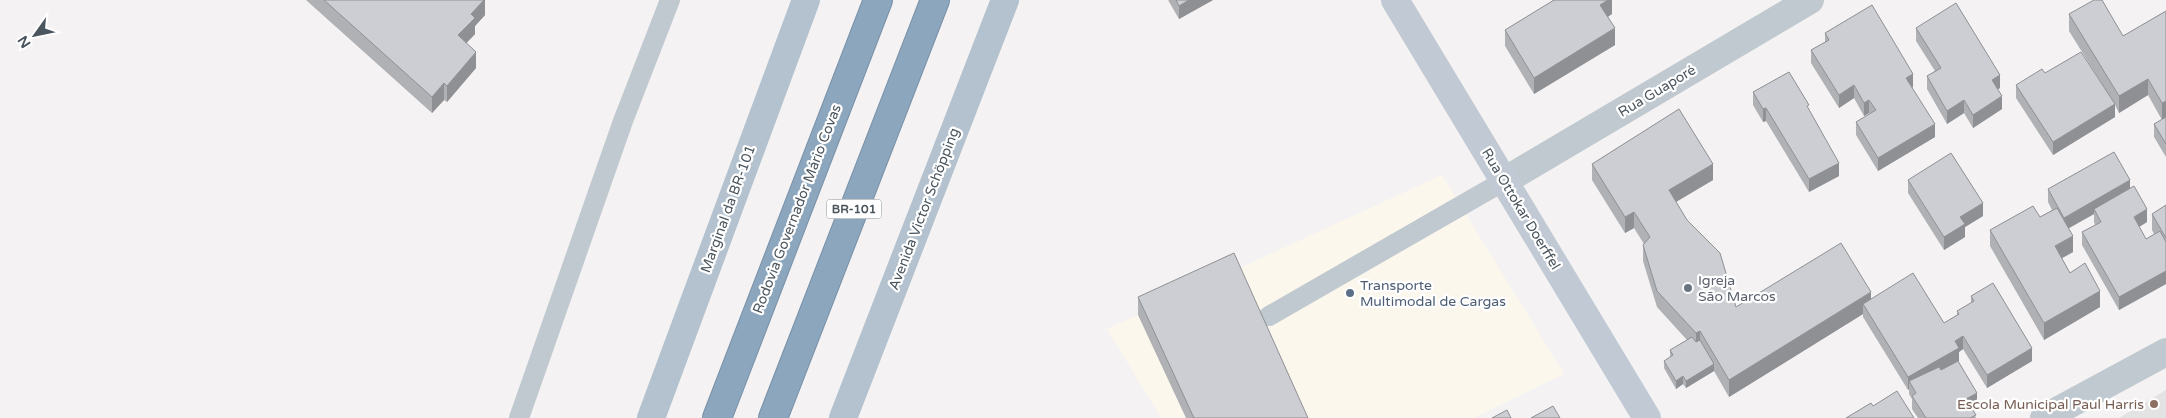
<svg xmlns="http://www.w3.org/2000/svg" width="2166" height="418" font-family="'Varela Round',sans-serif">
<style>
.commercial{fill:#fcf7ed}
.education{fill:#e4e3e3}
.lines{fill:none;stroke-linecap:round;stroke-linejoin:round}
.highway-casing{stroke:#7891a9;stroke-width:30}
.lane{stroke:#c0c9cf;stroke-width:20}
.street{stroke:#c0c9cf;stroke-width:28}
.secondary{stroke:#c1cad4;stroke-width:28}
.primary{stroke:#b3c2ce;stroke-width:28}
.highway{stroke:#8ca6bd;stroke-width:28}
.wall{fill:#afb1b5}
.shaded-wall{fill:#8f9094}
.building{fill:#ccced3;stroke:#8f9094}
.worship-dot{fill:#6b7280;stroke:#fff;stroke-width:2}
.service-dot{fill:#5c6f8a;stroke:#fff;stroke-width:2}
.education-dot{fill:#8d6e63;stroke:#fff;stroke-width:2}
.labels{text-anchor:middle;dominant-baseline:central;stroke-width:4.5;stroke-linejoin:round;paint-order:stroke}
.shield{fill:#fff;stroke:#80888e;stroke-width:1}
.shield-label{font-size:12px;font-weight:bold;fill:#4a555e}
.street-label{font-size:14px;fill:#4a555e;stroke:#fff}
.worship-label{font-size:14px;fill:#5b616d;stroke:#fff;text-anchor:start}
.service-label{font-size:14px;fill:#4e5e75;stroke:#fff;text-anchor:start}
.education-label{font-size:14px;fill:#785e54;stroke:#fff;text-anchor:end}
</style>
<rect width="100%" height="100%" fill="#f4f2f2"/>
<path class="commercial" d="M1442,175L1564,374L1474,418H1161L1107,329Z"/>
<path class="education" d="M2166,390V418H2119Z"/>
<g class="lines">
<defs>
<path id="highway" d="M717,418L878,0
M773,418L935,0"/>
</defs>
<use href="#highway" class="highway-casing"/>
<path class="lane" d="M1269,316L1504,181
M519,418L623,121L670,0"/>
<path class="street" d="M1504,181L1810,0
M2044,418L2166,352"/>
<path class="secondary" d="M1395,0L1647,418"/>
<path class="primary" d="M651,418L806,0
M843,418L1005,0"/>
<use href="#highway" class="highway"/>
</g>
<path class="wall" d="M306,0H485V15L475,26V34L466,43L476,68L447,102L444,100L432,113Z
M1168,0H1213L1179,19Z
M1552,0H1612V14L1608,17L1615,45L1534,94L1505,46V30L1553,1Z
M2166,11L2162,120L2148,95L2119,113L2115,105V117L2053,155L2016,98V85L2105,89L2069,31V14L2123,36Z
M1916,28L2000,88L1998,89L2002,109L1973,128L1964,113L1947,124L1927,89V76L1935,71L1916,41Z
M1825,33L1913,87L1912,88L1935,137L1878,171L1856,135V122L1870,114L1869,113L1864,116L1854,98L1839,108L1811,63V50L1825,42Z
M1753,92L1809,111L1839,176L1809,192L1766,121L1763,122L1753,105Z
M2166,117V157L2154,137V124Z
M1592,164L1713,180L1676,202L1736,307L1871,299L1944,323L1957,315V311L1971,303V296L2032,361L1987,388L1963,349L1959,352L1958,361L1977,406L1972,408L1976,418H1918L1912,409V399L1909,394V389L1908,390L1863,317V314L1729,397L1714,371L1686,388L1683,384L1676,389L1664,368V361L1670,357V350L1687,340L1657,307L1643,261V245L1644,244L1634,228L1625,233L1592,180Z
M1908,180L1983,216L1965,227V237L1944,250L1908,193Z
M2130,188L2147,222L2139,227L2146,239L2154,234L2152,230V214L2166,205V284L2119,310L2082,245V232L2095,225L2094,222V214L2068,228L2073,252L2062,258L2070,273L2100,307L2044,340L1990,246V230L2040,217L2052,210L2048,202V189Z
M1138,297L1308,418H1186L1138,315Z"/>
<path class="shaded-wall" d="M484,0H485V15L475,26V34L458,52V35L471,14Z
M1189,0H1213L1179,19V6Z
M1608,0H1612V14L1600,21V5Z
M1615,28V45L1534,94V78Z
M476,52V68L447,102V86Z
M1913,74V87L1906,91V78Z
M2000,75V88L1992,93V80Z
M2148,79V95L2119,113V96Z
M444,83V100L432,113V97Z
M1854,85V98L1839,108V95Z
M2002,96V109L1973,128V115Z
M1869,100V113L1864,116V103Z
M1964,100V113L1947,124V111Z
M2166,101V117L2162,120V103Z
M2115,104V117L2053,155V142Z
M1766,108V121L1763,122V109Z
M1935,124V137L1878,171V158Z
M1839,163V176L1809,192V179Z
M1713,164V180L1669,206V190Z
M2130,180V193L2094,209V214L2064,231V218Z
M1983,203V216L1965,227V237L1944,250V237L1960,217Z
M2147,209V222L2134,230V217Z
M1634,212V228L1625,233V217Z
M2073,236V252L2055,262V246Z
M2166,271V284L2119,310V297Z
M2100,291V307L2044,340V323Z
M1871,292V309L1863,304V314L1729,397V380Z
M1700,331V348L1696,349V333Z
M1963,336V349L1959,352V361L1913,387L1909,381V389L1908,390V377L1955,341Z
M2032,348V361L1987,388V375Z
M1714,364V371L1686,388V381Z
M1683,376V384L1676,389V381Z
M1977,393V406L1966,412V399Z"/>
<path class="building" d="M324,0H484L471,14L475,18L458,35L476,52L447,86L444,83L432,97Z
M1176,0H1189L1179,6Z
M1554,0H1608L1600,5L1615,28L1534,78L1505,30Z
M2094,0H2102L2123,36L2166,11V101L2162,103L2148,79L2119,96L2069,14Z
M1956,3L2000,75L1992,80L2002,96L1973,115L1964,100L1947,111L1927,76L1941,68L1916,28Z
M1872,5L1913,74L1906,78L1935,124L1878,158L1856,122L1876,110L1869,100L1864,103L1854,85L1839,95L1811,50L1829,40L1825,33Z
M2081,52L2115,104L2053,142L2016,85L2042,69L2045,73Z
M1789,72L1809,105L1807,106L1839,163L1809,179L1766,108L1763,109L1753,92Z
M1679,109L1713,164L1669,190L1687,220L1720,253L1736,307L1841,243L1871,292L1729,380L1700,331L1696,333L1657,291L1643,245L1650,237L1634,212L1625,217L1592,164Z
M2166,117V144L2154,124Z
M2114,152L2130,180L2064,218L2048,189Z
M1951,153L1983,203L1960,217L1965,224L1944,237L1908,180Z
M2134,186L2147,209L2134,217L2146,239L2160,231L2166,242V271L2119,297L2082,232L2101,222L2094,209Z
M2166,205V238L2152,214Z
M2033,206L2040,217L2057,208L2073,236L2055,246L2070,273L2085,263L2100,291L2044,323L1990,230Z
M1234,253L1308,418H1194L1138,297Z
M1913,273L1944,323L1959,314L1957,311L1974,301L1971,296L1993,283L2032,348L1987,375L1963,336L1955,341L1959,348L1908,377L1863,304Z
M1692,337L1696,342L1700,340L1714,364L1686,381L1683,376L1676,381L1664,361L1673,355L1670,350Z
M1958,361L1977,393L1966,399L1976,415L1970,418H1926L1912,396L1916,393L1909,381L1939,367L1941,370Z
M1897,391L1914,418H1846L1871,403L1873,406Z
M1553,406L1560,418H1531Z
M1507,410L1511,418H1492Z"/>
<circle class="worship-dot" cx="1688" cy="288" r="5"/>
<circle class="service-dot" cx="1350" cy="293" r="5"/>
<circle class="education-dot" cx="2154" cy="404" r="5"/>
<g class="labels">
<rect class="shield" x="826.5" y="199.5" width="55" height="19" rx="4"/>
<g class="shield-label">
<text x="854" y="209">BR-101</text>
</g>
<g class="street-label">
<text transform="translate(1657 91) rotate(-31)">Rua Guaporé</text>
<text transform="translate(728 209) rotate(-70)">Marginal da BR-101</text>
<text transform="translate(797 209) rotate(-69)">Rodovia Governador Mário Covas</text>
<text transform="translate(924 209) rotate(-69)">Avenida Victor Schöpping</text>
<text transform="translate(1521 209) rotate(59)">Rua Ottokar Doerffel</text>
</g>
<g class="worship-label">
<text x="1698" y="280">Igreja<tspan x="1698" dy="16">São Marcos</tspan></text>
</g>
<g class="service-label">
<text x="1360" y="285">Transporte<tspan x="1360" dy="16">Multimodal de Cargas</tspan></text>
</g>
<g class="education-label">
<text x="2144" y="404">Escola Municipal Paul Harris</text>
</g>
</g>
<g transform="translate(35 35) rotate(237)" stroke="#ffffff" stroke-width="4" paint-order="stroke">
<path d="M0-4L9 19L0 12L-9 19Z" fill="#4a555e"/>
<text y="-8" font-size="14" font-weight="bold" text-anchor="middle" fill="#4a555e">N</text>
</g>
</svg>
